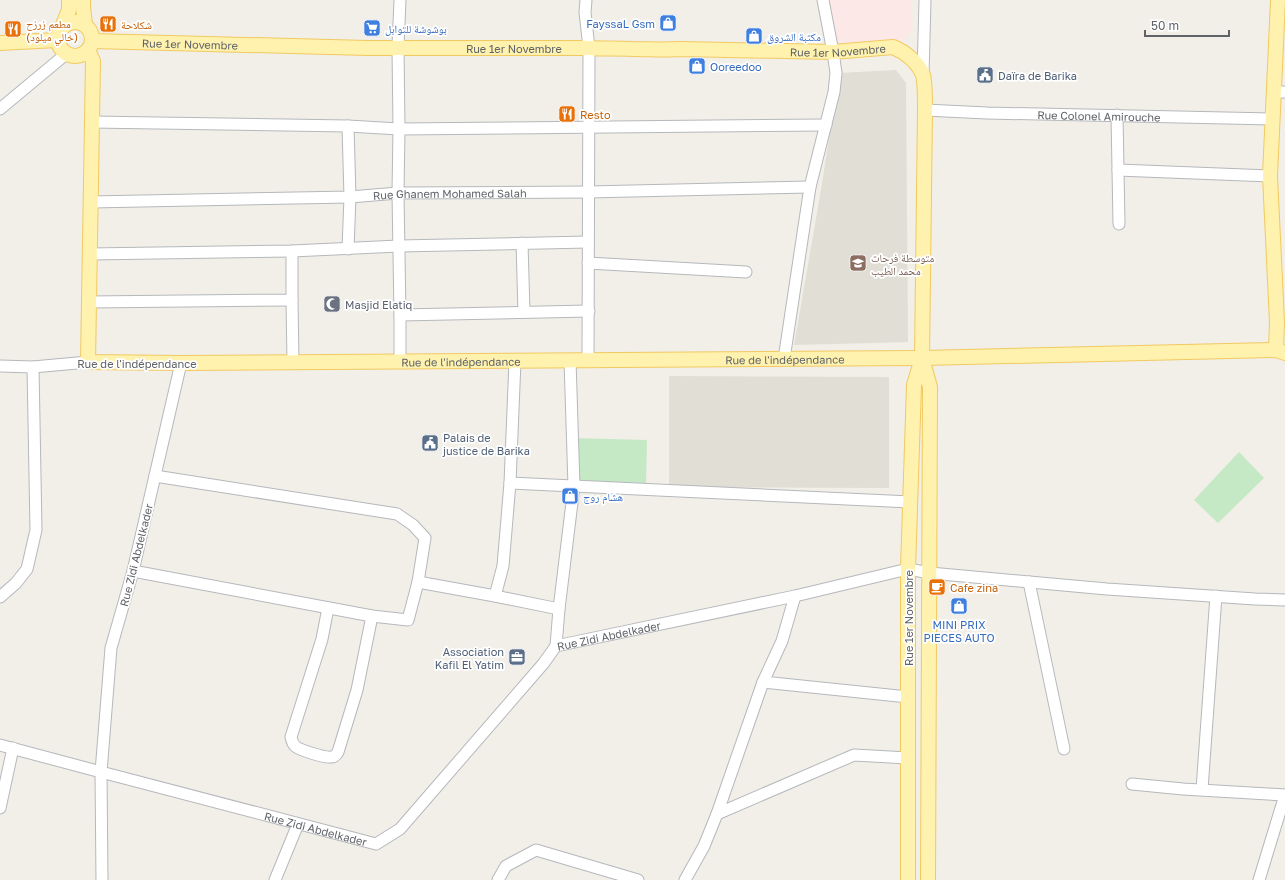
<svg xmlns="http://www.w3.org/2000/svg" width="1285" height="880" font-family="'Golos Text','Noto Naskh Arabic',sans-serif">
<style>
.education{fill:#e1ded6}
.medical{fill:#fce8e6}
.green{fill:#c5e8c5}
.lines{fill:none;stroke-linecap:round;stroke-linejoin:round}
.minor-casing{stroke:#b5b8bc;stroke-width:13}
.major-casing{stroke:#f2c960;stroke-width:16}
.minor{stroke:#fff;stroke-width:11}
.major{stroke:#fff2af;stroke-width:14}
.labels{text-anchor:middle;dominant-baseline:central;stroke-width:3.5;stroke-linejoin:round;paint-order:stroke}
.food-label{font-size:11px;fill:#c56008;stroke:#fff;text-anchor:start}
.shop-label{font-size:11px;fill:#366cbe;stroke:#fff;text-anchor:start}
.street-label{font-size:11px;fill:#5f6368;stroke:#fff}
.service-label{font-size:11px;fill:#4e5e75;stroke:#fff;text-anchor:start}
.education-label{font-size:11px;fill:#785e54;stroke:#fff;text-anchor:start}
.worship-label{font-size:11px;fill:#5b616d;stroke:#fff;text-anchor:start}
</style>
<rect width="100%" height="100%" fill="#f1efe8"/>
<path class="education" d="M896,70L906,83L908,342L794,345L822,184L839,73Z
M669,376L889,377V488L669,487Z"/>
<path class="medical" d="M826,0H912V30L905,39L901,42L835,43Z"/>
<path class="green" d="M572,438L647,440L646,483L571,481Z
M1239,452L1264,478L1218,523L1194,500Z"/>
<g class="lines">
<defs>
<g id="minor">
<path d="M586,0L585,12L589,48L588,360"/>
<path d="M923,75L925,0"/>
<path d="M1273,92H1285"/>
<path d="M0,109L66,54"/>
<path id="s1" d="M925,110L987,113L1273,119"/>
<path d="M1117,115L1119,224"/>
<path d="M92,122L348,126L399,129L826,125"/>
<path d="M1118,170L1270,176"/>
<path id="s2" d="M91,202L350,197L398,193L588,192L810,187"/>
<path d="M522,243L524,312"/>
<path d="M348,249L350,197L348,126"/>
<path d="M90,254L292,251L399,246L588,242"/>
<path d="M588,263L746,272"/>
<path d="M292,300L293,363"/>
<path d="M89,302L292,300V251"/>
<path d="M400,315L589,311"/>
<path d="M784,359L810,187L834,92L836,73L833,52L823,0"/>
<path d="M400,362V315L398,193L399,129L398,47L400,0"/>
<path id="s3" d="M181,363L133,571L111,648L101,772L376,844L400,829L543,664L556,646L795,596L908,569L930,573L1107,589L1255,599L1285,600"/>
<path d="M0,366L33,367L88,362"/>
<path d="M510,483L910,502"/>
<path d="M133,571L372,616L408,620L418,582L425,538L413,525L397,514L155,476"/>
<path d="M418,582L495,596L559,609"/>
<path d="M1029,582L1064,749"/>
<path d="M495,596L503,566L510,483L515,361"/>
<path d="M795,596L782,641L763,682L717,814L854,755L908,758"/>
<path d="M0,597L16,583L27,569L36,530L33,367"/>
<path d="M328,608L322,639L291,737C292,741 292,743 295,746C299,750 325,758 331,757C335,757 336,755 338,752L357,690L372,616"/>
<path d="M556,646L559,609L574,486L570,360"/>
<path d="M763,682L908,697"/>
<path d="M0,745L101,772L102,880"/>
<path d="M1132,784L1183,789L1285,795"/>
<path d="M1202,789L1216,596"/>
<path d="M0,808L13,748"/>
<path d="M275,880L298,824"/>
<path d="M498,880L506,866L536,850L638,880"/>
<path d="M685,880L704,846L717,814"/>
<path d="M1259,880L1285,795"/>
</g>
<g id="major">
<path d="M83,0V7L85,25"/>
<circle cx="75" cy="39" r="17"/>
<path d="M62,27L69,10V0"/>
<path id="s4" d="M92,41L368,48H589C603,49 618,48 633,49C649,49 664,50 680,49L833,52L893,47C905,52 918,62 923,75C925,82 925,101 925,110L922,358L930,387L928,880"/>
<path d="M0,43L57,40"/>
<path id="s5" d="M88,50L93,61L88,362L181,363L922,358L1276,350L1285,353"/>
<path d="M1276,350L1277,322L1270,176L1278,0"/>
<path d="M908,880V569L914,385L922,358"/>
</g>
</defs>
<use href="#minor" class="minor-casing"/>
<use href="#major" class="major-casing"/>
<use href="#minor" class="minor"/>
<use href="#major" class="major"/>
</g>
<defs>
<symbol id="shop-square" viewBox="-11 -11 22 22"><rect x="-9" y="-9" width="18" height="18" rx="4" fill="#3f7fe0" stroke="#fff"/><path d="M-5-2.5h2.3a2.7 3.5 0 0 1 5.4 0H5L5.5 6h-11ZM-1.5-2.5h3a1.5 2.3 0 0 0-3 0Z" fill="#fff"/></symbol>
<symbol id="restaurant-square" viewBox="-11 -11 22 22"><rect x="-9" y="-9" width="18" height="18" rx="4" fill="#e8710a" stroke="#fff"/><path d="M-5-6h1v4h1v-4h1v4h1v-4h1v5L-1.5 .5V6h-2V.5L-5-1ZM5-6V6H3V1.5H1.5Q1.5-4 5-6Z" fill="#fff"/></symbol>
<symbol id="supermarket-square" viewBox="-11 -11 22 22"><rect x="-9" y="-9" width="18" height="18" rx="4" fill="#3f7fe0" stroke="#fff"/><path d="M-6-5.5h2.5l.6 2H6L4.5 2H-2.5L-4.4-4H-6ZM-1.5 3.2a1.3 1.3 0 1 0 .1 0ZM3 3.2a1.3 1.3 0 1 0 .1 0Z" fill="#fff"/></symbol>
<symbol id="civic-square" viewBox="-11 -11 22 22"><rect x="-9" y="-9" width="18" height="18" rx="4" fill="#5c6f8a" stroke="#fff"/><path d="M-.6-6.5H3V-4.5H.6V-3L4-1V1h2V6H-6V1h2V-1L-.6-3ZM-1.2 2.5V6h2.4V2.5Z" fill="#fff"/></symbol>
<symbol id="school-square" viewBox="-11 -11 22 22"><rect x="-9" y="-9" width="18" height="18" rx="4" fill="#8d6e63" stroke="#fff"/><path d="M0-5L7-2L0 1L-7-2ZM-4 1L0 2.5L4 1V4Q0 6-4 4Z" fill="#fff"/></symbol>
<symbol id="mosque-square" viewBox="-11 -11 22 22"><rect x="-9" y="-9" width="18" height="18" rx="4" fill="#6b7280" stroke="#fff"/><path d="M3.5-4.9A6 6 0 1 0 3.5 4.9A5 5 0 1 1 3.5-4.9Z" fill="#fff"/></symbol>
<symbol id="cafe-square" viewBox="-11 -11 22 22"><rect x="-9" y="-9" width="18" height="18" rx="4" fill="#e8710a" stroke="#fff"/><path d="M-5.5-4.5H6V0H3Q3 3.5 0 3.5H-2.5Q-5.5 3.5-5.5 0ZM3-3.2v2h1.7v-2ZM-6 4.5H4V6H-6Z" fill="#fff"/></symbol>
<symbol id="office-square" viewBox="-11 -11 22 22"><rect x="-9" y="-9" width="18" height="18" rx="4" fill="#5c6f8a" stroke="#fff"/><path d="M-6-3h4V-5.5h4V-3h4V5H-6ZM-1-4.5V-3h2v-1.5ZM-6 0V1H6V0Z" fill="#fff"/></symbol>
</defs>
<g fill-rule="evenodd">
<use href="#shop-square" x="658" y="13" width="20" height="20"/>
<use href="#restaurant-square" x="98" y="14" width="20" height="20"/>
<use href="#supermarket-square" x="362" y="18" width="20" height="20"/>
<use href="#restaurant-square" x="3" y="19" width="20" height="20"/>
<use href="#shop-square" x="744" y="26" width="20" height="20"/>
<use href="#shop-square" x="687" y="56" width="20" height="20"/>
<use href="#civic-square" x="975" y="65" width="20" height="20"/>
<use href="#restaurant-square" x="557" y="104" width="20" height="20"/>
<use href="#school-square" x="848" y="253" width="20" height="20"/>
<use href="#mosque-square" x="322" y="294" width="20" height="20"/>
<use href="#civic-square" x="420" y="433" width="20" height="20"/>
<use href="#shop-square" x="560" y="486" width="20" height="20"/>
<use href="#cafe-square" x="927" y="577" width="20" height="20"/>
<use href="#shop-square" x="949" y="596" width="20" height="20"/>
<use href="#office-square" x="507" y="647" width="20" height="20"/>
</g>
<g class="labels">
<g class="food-label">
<text x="26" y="23">مطعم زرزح<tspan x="26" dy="13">(خالي ميلود)</tspan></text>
<text x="121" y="24">شكلاحة</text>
<text x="580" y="114">Resto</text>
<text x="950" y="587">Cafe zina</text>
</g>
<g class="shop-label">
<text x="655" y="23" text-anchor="end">FayssaL Gsm</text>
<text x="385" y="28">بوشوشة للتوابل</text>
<text x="767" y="36">مكتبة الشروق</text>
<text x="710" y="66">Ooreedoo</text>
<text x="583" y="496">هشام روج</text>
<text x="959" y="624" text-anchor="middle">MINI PRIX<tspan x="959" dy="13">PIECES AUTO</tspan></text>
</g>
<g class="street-label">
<text stroke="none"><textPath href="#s4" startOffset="98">Rue 1er Novembre</textPath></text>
<text stroke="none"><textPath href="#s4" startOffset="422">Rue 1er Novembre</textPath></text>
<text stroke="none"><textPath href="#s4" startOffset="746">Rue 1er Novembre</textPath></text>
<text stroke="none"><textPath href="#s1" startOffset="174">Rue Colonel Amirouche</textPath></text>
<text stroke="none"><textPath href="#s2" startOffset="359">Rue Ghanem Mohamed Salah</textPath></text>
<text stroke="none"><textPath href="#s5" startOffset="1010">Rue de l'indépendance</textPath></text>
<text stroke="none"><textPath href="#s5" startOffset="686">Rue de l'indépendance</textPath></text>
<text x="137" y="363">Rue de l'indépendance</text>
<text transform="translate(136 555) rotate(-76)">Rue Zidi Abdelkader</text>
<text transform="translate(908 618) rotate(-90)">Rue 1er Novembre</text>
<text stroke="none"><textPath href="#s3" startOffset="1025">Rue Zidi Abdelkader</textPath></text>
<text stroke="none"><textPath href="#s3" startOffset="640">Rue Zidi Abdelkader</textPath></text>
</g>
<g class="service-label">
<text x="998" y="75">Daïra de Barika</text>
<text x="443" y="437">Palais de<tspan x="443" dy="13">justice de Barika</tspan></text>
<text x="504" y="651" text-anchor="end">Association<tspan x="504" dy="13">Kafil El Yatim</tspan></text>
</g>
<g class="education-label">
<text x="871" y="257">متوسطة فرحات<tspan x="871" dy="13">محمد الطيب</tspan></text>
</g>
<g class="worship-label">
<text x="345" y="304">Masjid Elatiq</text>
</g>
</g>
<path d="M1145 30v6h84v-6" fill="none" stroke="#5f6368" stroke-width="2"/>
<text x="1151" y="30" font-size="12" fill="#5f6368" stroke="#ffffff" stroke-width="3" paint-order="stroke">50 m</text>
</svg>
